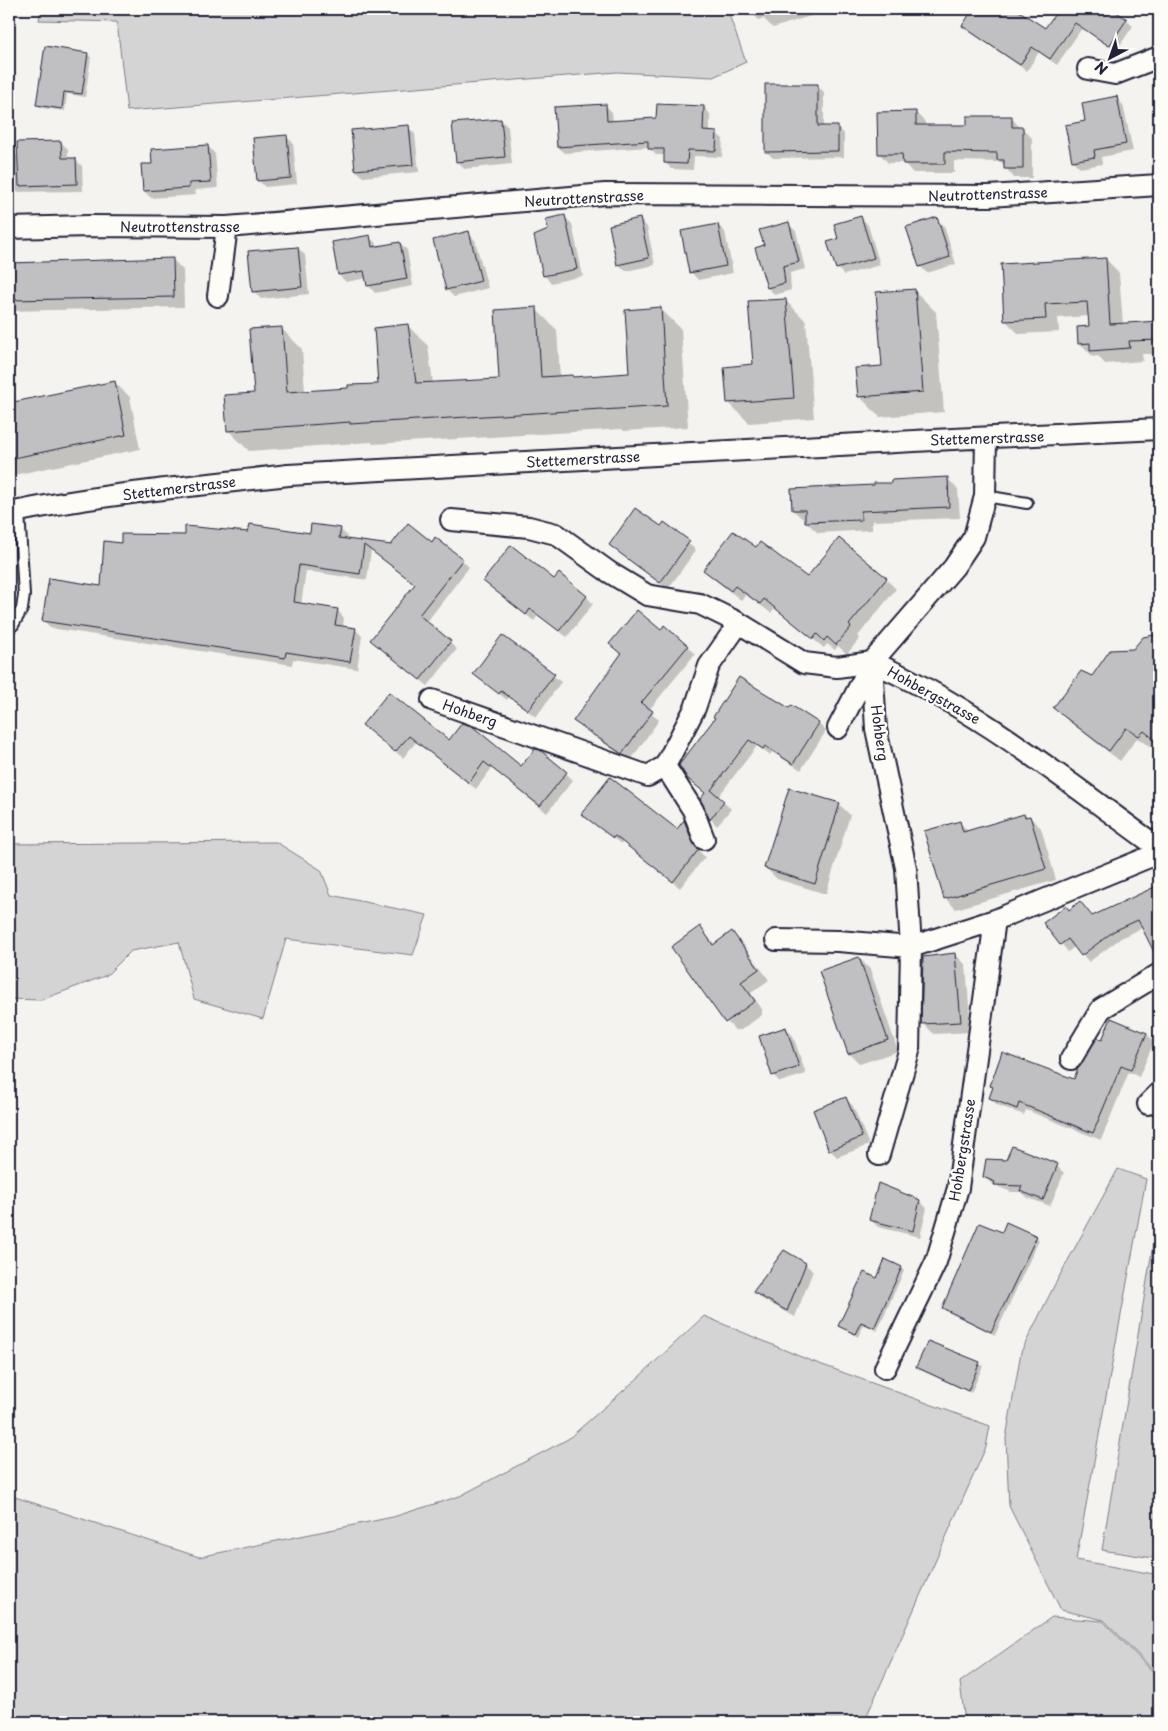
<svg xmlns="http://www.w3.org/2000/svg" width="1168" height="1731" font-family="'Playpen Sans',sans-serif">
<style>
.green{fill:#d5d4d5;stroke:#7c7b88}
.shadow{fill:#0003}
.building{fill:#c0bfc2;stroke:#22223b}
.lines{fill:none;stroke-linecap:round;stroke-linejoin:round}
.lane-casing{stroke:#22223b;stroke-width:14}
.street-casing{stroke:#22223b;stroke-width:24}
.lane{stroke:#fdfcf7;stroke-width:10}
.street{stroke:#fdfcf7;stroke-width:20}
.labels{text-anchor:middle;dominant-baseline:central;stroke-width:5;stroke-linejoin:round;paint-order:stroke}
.street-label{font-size:14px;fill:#22223b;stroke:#fdfcf7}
</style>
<rect width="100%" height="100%" fill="#f4f3ef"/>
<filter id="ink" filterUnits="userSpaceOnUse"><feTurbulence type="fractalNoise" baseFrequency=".02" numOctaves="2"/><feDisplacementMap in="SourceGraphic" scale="10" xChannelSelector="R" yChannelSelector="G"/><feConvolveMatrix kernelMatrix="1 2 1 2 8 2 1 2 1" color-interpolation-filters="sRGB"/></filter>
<g filter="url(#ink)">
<path class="green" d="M41,9H727L746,62L713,77L617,72L127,111L117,22L39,20Z
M276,842L321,870L331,895L427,915L413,955L286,939L263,1019L194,999L179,942L131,951L107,975L41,1000L9,999V844Z
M1118,1169L1146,1179L1076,1560L1159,1575V1676L1104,1620L1061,1610L1009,1506L1006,1438L1021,1352L1054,1286Z
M1159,1209V1559L1102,1550Z
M704,1316L806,1359L990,1426L986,1447L864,1722H9V1495L199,1557L393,1517L460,1496L568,1439L639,1377Z
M1052,1617L1103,1621L1159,1678V1722H965L960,1682Z"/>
<path class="shadow" d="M748,9H828L829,10L773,28L763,18L759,20Z
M975,9H1013L1045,30L1062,15L1067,9H1120L1117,13L1133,26L1116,51L1082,28L1057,65L1039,52L1027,71L970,32L963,26Z
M87,54L91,57L85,97L67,94L65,111L41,108L38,105Z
M817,86L824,92V127H838L844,134V157L773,158L766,151Z
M1116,98L1123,105L1133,151L1101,157L1102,164L1080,168L1073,161L1087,121Z
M605,105L612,112L613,122L658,119L704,107L710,114V133H716L723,139L722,157L694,156L693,170L671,169L665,162V155H656L648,147L565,153L558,147Z
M915,112L925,122V127L968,126L1011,117L1020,128H1022L1032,138V178H1014L1001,162L954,161V173H913L904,163H888L879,153Z
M501,120L508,127L512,164L464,169L457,161Z
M408,127L415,134L419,172L363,177L356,170L353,132Z
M286,136L293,143L297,184L265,187L258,180Z
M61,142L68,149V159H75L82,166L83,191L9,192V156L19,155Z
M208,146L215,154L218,188L195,190L196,195L151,198L144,191L154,165Z
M564,216L572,224L583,276L551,283L544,275L550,231Z
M861,217L868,225L880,265L844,275L837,268L840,240Z
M937,219L944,226L956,264L927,273L920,266Z
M640,220L647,227L655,265L626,271L618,264Z
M788,224L796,231L805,269L790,273L791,290L775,295L768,288L756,249L766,246Z
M718,225L725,232L733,273L698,280L691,272Z
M468,233L475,240L488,288L454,297L447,290Z
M369,237L377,244V248L400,243L407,250L413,286L375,293L368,285L367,278L346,282L339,275Z
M298,248L305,255L309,294L261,299L253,291Z
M1155,256H1159V354H1142L1143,361L1105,364L1098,356L1093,357L1080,343L1090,327L1089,316L1058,318L1059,332L1019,334L1006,321L1106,259L1119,273L1123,325L1152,323L1151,320L1159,319Z
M172,259L183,270L184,307L9,311V264Z
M915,291L936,312L944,412L880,417L859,396L883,367Z
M785,300L806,321L814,418L749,423L728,402L754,366Z
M660,308L681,329L688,427L624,431L622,429L373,444L371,442L249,451L228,430L255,394L281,328L302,349L305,392L379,385L407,325L428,346L433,383L500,380L536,309L557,330L560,377L574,378L631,375Z
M115,383L130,397L140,449L9,476V405Z
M947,478L958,489L960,518L872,521V530L818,533L793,510L876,486Z
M664,524L696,550L668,589L618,552L611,545L662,528Z
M340,529L347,536V540L391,546L432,543L462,560L469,567L426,623L457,649L428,686L379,647L416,585L371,550L367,580L306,571L301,605L337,610L344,618L343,627L355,629L362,636L357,669L293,659L292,665L50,628L43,620L102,588L122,544L186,536L250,533L311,534Z
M756,549L808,579H886L896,589L858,636L860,638L847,654L838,646L835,650L827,644L824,648L775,608L771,613L746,595L741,600L715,580L705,570Z
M554,581L586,596L593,604L567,637L538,615L534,621L492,588Z
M664,627L695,654L649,710L659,720L630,761L582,728L575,720L622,655L611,644L661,631Z
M1159,635V744L1155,741L1151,747L1137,738L1120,761L1066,719L1055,708L1092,677Z
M503,636L561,682L536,717L509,697L507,700L474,674Z
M791,707L819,724L826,731L801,770L772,752L770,755L757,746L718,797L731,809L717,826L711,819L702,799L706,794L689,779Z
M364,725L449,742L521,767L566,773L573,780L547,813L492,768L476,789L416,742L403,758Z
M1159,778V790L1154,785Z
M839,804L850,815L826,894L777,879L766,868Z
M1030,817L1041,828L1056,880L956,909L945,898L959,822L969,832Z
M590,821L677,831L684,822L691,828L700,852L705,857L680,888L623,842L621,844Z
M1159,886V946L1157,947L1144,927L1121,938L1089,962L1075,946L1068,952L1045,923L1069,911L1093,917Z
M700,928L715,945L732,933L743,944L769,980L751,993L762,1009V1015L741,1030H735L723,1018Z
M955,954L966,965L971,1032L934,1034L923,1023Z
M859,958L870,969L898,1051L860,1064L849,1053Z
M1112,1020L1147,1034L1154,1042L1139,1077L1129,1072L1101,1140L1026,1110L1024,1115L997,1105L990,1098L994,1088L991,1085L1074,1081L1102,1042Z
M786,1028L793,1036L806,1074L780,1082L773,1075Z
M846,1099L853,1106L869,1145L837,1157L830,1150Z
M1057,1166L1064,1173L1050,1206L1028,1198L1022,1192H1011L992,1184L984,1177Z
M919,1201L927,1208L920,1237L878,1227L871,1220Z
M1002,1234L1036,1237L1039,1240L995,1335L946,1311L943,1308Z
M805,1264L813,1271L795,1317L762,1299L755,1292Z
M901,1268L904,1271L877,1331L864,1324L858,1337L839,1326L877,1280Z
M979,1363L983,1366L971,1393L920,1370L917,1367Z"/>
<path class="building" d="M973,9H1016L1045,28L1057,11L1054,9H1112L1127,19L1109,46L1075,23L1050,59L1032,47L1020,65L962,26Z
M45,46L88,53L82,94L64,92L62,109L36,105Z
M765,84H818V126H838V151L765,152Z
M1117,96L1126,144L1094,150L1095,157L1072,161L1065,125L1085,121L1082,103Z
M606,104L607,121L656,118L657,104L704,106L703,131L717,132L716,151L688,150L687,164L664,163V149H648V141L557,147L554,107Z
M916,111V125H967V116H1012V127H1023V169H1004V160H997V153L945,152V164H903L902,154H878L877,112Z
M501,119L505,157L456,162L452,123Z
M409,125L413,165L355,170L351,130Z
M287,135L291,178L257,181L253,138Z
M61,141L62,158H76L77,184L19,186L17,142Z
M208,145L211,182L189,183V188L143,191L141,164H152L151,149Z
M565,215L577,269L543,276L534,236L548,230L546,219Z
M861,216L874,258L836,269L827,242L838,239L834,224Z
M937,217L950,257L919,267L906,227Z
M640,218L649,258L617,265L609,225Z
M789,222L799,262L783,266L785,283L767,288L755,248L764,245L759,230Z
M718,224L726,266L689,273L681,231Z
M469,231L481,281L446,290L433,240Z
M370,235L372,247L400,242L407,279L367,286L364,271L338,275L332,242Z
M298,247L302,287L252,292L248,251Z
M173,258L174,297L9,300V263Z
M1106,258L1110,324L1159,321V340L1129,341L1130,348L1090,351V343L1078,344L1077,327L1089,326L1087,302L1045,304L1046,319L1004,321L1001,264Z
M915,289L923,392L858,397L855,368L882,366L876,292Z
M786,299L794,398L727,403L724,367L753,364L748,301Z
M537,307L541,377L572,375L573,377L629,373L625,310L661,307L667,406L602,410V409L350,424V422L227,431L224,395L254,393L249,329L282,327L287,392L348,388V385L378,384L374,328L408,324L416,383L499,379L495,310Z
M115,381L126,435L9,459V403Z
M948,477L949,507L861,511V520L805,522V510H792L791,489L874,485V483H891V480Z
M635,508L661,526L664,522L690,541L660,583L609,545Z
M408,523L432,542L435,537L463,559L419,615L451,641L420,680L370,640L415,584L364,545L360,574L299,565L294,602L338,609L335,625L356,628L350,662L286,652L285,658L42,621L49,578L101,586L104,541L121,543V534L185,535V526L248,532L250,524L310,533L311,524L341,528L339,538L391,545Z
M733,531L756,547L760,542L807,577L839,538L887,578L849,625L851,627L836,645L827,637L824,641L817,634L813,639L764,599L760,604L735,586L731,591L703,570Z
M511,545L554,579L559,573L587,596L559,631L530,609L526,615L483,581Z
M637,610L661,630L664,625L688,646L641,703L653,711L622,754L573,721L621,654L609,644Z
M1159,634V743L1144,731L1139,736L1126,728L1109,751L1053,708L1081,671L1092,676L1110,650L1133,649L1143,637Z
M502,635L555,674L528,710L501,691L499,694L473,674Z
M739,677L789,708L791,705L819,723L793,764L765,746L763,749L749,740L711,790L724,801L710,820L700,799L705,793L688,779L679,765L715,718L713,717Z
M389,692L449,740L462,723L472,726L521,766L535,749L540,750L567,772L540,806L484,762L469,783L409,736L395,752L362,725Z
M610,777L677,829L684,820L693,843L699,849L673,882L615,836L613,838L581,814Z
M789,788L840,803L815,884L764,868Z
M1024,814L1025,817L1030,816L1046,869L944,899L924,831L960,821L963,832Z
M1159,885V962L1138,920L1114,931L1081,956L1068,939L1060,945L1043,923L1066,906L1069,910L1080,901L1092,916Z
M700,926L713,945L732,931L759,969L741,982L755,1001L725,1023L671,947Z
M955,953L961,1022L921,1024L923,957Z
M859,957L888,1040L848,1054L819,971Z
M1111,1018L1147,1033L1131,1070L1121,1066L1093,1133L1019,1103L1017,1109L989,1098L993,1087L990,1086L1002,1052L1074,1079L1078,1068L1097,1038L1102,1040Z
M786,1027L799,1067L772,1076L759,1036Z
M846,1097L862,1137L829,1151L813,1110Z
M1012,1146L1058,1164L1043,1200L1020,1191L1022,1186L994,1185L995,1182L983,1177L986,1159L1006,1160Z
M878,1183L920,1200L913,1231L869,1220Z
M1006,1222L1037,1236L991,1332L942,1308L979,1223L1002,1232Z
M784,1250L806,1263L787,1311L753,1292Z
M885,1259L902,1267L874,1328L861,1322L855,1334L838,1326L864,1272L877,1278Z
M928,1341L980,1362L968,1391L916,1367Z"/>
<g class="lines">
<defs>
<path id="lane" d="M985,496L1027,503
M9,628L13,625L22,609L24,595L19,511"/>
<path id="street" d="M1088,69L1115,74L1159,57
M9,228L89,226L227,227L605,194L989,196L1159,185
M218,296L227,227
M9,513C101,494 195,486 288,475L933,440L1159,429
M451,520L529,527L556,534L609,572L647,595L700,604L739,623L804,663L837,667L872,662
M872,662L876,729L906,868L911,947L909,1051L879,1155
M872,662C977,708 1067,782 1159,848
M432,700L648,776L665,766L695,708L709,666L739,623
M838,728L872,662L954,567L974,537L985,496L986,438
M665,766L693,810L704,839
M776,940L838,941L911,947L995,920L1159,853
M1071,1059L1101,1009L1159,974
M1148,1104L1159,1093
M885,1368L936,1262L958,1188L995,920"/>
</defs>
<use href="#lane" class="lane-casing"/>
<use href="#street" class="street-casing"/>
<use href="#lane" class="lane"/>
<use href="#street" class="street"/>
</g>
</g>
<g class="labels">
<g class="street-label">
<text transform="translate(988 194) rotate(-2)">Neutrottenstrasse</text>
<text transform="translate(584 198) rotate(-3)">Neutrottenstrasse</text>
<text x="180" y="226">Neutrottenstrasse</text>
<text transform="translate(987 438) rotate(-2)">Stettemerstrasse</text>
<text transform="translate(583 459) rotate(-3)">Stettemerstrasse</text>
<text transform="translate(179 488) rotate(-7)">Stettemerstrasse</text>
<text transform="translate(934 695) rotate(29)">Hohbergstrasse</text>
<text transform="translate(470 713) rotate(19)">Hohberg</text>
<text transform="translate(880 733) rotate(82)">Hohberg</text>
<text transform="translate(962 1150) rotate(-81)">Hohbergstrasse</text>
</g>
</g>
<rect width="1168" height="1731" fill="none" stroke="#fdfcf7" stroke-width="30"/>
<rect x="15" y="15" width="1138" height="1701" fill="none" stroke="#22223b" stroke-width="2" filter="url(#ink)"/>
<g transform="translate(1110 58) rotate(221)" stroke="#fdfcf7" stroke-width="4" paint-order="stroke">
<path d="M0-4L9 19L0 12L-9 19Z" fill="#22223b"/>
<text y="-8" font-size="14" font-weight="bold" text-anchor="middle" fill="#22223b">N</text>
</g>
</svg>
